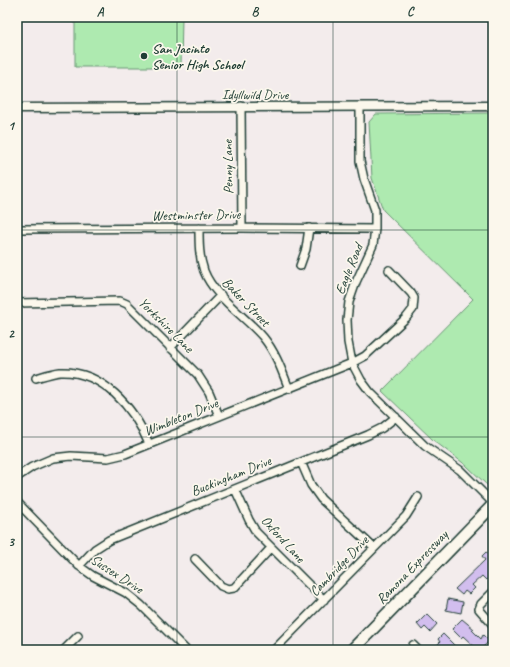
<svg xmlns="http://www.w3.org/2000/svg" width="510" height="667" font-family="Caveat,sans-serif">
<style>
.green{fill:#aeeab0;stroke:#669472}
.building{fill:#d2beee;stroke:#1f3d34}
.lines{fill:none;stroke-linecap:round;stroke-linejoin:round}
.minor-casing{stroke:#1f3d34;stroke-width:10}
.tertiary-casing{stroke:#1f3d34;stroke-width:11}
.primary-casing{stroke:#1f3d34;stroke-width:14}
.minor{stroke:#fbf7ec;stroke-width:7}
.tertiary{stroke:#fbf7ec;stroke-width:8}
.primary{stroke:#fbf7ec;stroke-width:11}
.grid{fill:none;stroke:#1f3d34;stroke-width:1;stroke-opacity:0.55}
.poi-dot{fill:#1f3d34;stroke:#fbf7ec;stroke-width:1.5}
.labels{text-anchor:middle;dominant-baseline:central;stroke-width:3.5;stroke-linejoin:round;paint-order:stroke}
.poi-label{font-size:14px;font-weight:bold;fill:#1f3d34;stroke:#fbf7ec;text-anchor:start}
.street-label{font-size:14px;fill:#1f3d34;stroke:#fbf7ec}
.neatline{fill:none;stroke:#1f3d34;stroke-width:1.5}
.grid-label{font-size:13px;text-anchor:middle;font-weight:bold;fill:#1f3d34}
</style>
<rect width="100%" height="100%" fill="#f3ecec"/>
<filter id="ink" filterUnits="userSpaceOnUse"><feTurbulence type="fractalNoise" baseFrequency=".025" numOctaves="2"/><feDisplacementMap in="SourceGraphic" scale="8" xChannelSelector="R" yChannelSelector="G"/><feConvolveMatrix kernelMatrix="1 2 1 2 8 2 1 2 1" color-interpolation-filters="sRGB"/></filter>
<g filter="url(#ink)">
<path class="green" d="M75,17H182L181,67H75Z
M493,113V485L488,486L467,466L433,440L382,391L473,299L383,210L372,178L369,122L376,114Z"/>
<path class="building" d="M493,550V573L486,580L482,576L472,585L475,588L469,594L465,591L462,595L455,589L485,560L482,556L486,552L489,554Z
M448,599L463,602L461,613L446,610Z
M427,614L437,624L430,632L425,627L422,630L417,624Z
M462,619L474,629L472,630L481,639L483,635L489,641L480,650H478L463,636L461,638L452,629Z
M443,634L456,647L453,650H437L435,647L440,642L438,639Z"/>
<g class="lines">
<defs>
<path id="minor" d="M241,106L242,228
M360,107V161L364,179L375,210V229L373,245L356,282L349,302L347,320L348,342L352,363L361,380L370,392L425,446L460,470L493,503
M199,228C199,243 199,257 204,271C214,297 245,316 263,337C276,353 282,371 289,389
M17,229L242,228L375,229
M300,266L306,249L309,228
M17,303L120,301L127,304L198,375L209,392L219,416
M170,348L221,295
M36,378C43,376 52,373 60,372C103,370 134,408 149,444
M301,462L311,485L321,499L374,548
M17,477L32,467L53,458L71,456L108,458L125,454L352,363L365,356L406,318L413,309L414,298L411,293L389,270
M235,489L249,520L256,532L324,600
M17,502L79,566L93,576L126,593L141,605L186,650
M195,559L221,586L228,589L234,588L271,548
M79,566L95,549L109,540L368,435L382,428L396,417
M493,592L481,604L479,609L493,625
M413,645L418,650
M64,650L78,636
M274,650L406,516L418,497"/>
<path id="tertiary" d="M17,108L493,106"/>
<path id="primary" d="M352,650L493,505"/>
</defs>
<use href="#minor" class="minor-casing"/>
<use href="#tertiary" class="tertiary-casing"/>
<use href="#primary" class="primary-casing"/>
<use href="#minor" class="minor"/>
<use href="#tertiary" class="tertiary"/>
<use href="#primary" class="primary"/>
</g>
</g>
<path class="grid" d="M177,17V650M333,17V650M17,230H493M17,437H493"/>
<circle class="poi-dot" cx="144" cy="56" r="4"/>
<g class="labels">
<g class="poi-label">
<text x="152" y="48">San Jacinto<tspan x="152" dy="16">Senior High School</tspan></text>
</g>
<g class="street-label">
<text x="255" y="94">Idyllwild Drive</text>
<text transform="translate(228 167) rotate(-91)">Penny Lane</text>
<text transform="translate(196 215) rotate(-1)">Westminster Drive</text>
<text transform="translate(349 269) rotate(-68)">Eagle Road</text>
<text transform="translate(246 302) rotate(46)">Baker Street</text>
<text transform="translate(166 325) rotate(45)">Yorkshire Lane</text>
<text transform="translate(181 417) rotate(-22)">Wimbleton Drive</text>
<text transform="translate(231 476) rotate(-22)">Buckingham Drive</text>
<text transform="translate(283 539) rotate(48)">Oxford Lane</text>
<text transform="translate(339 566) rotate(-46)">Cambridge Drive</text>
<text transform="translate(412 567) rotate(-46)">Ramona Expressway</text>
<text transform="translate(117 574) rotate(33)">Sussex Drive</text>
</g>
</g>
<rect width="510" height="667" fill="none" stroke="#fbf7ec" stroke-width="44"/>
<rect x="22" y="22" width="466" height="623" class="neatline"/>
<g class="grid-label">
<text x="100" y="16">A</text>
<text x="255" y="16">B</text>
<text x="410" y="16">C</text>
<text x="11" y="130">1</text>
<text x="11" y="338">2</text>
<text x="11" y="546">3</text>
</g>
</svg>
